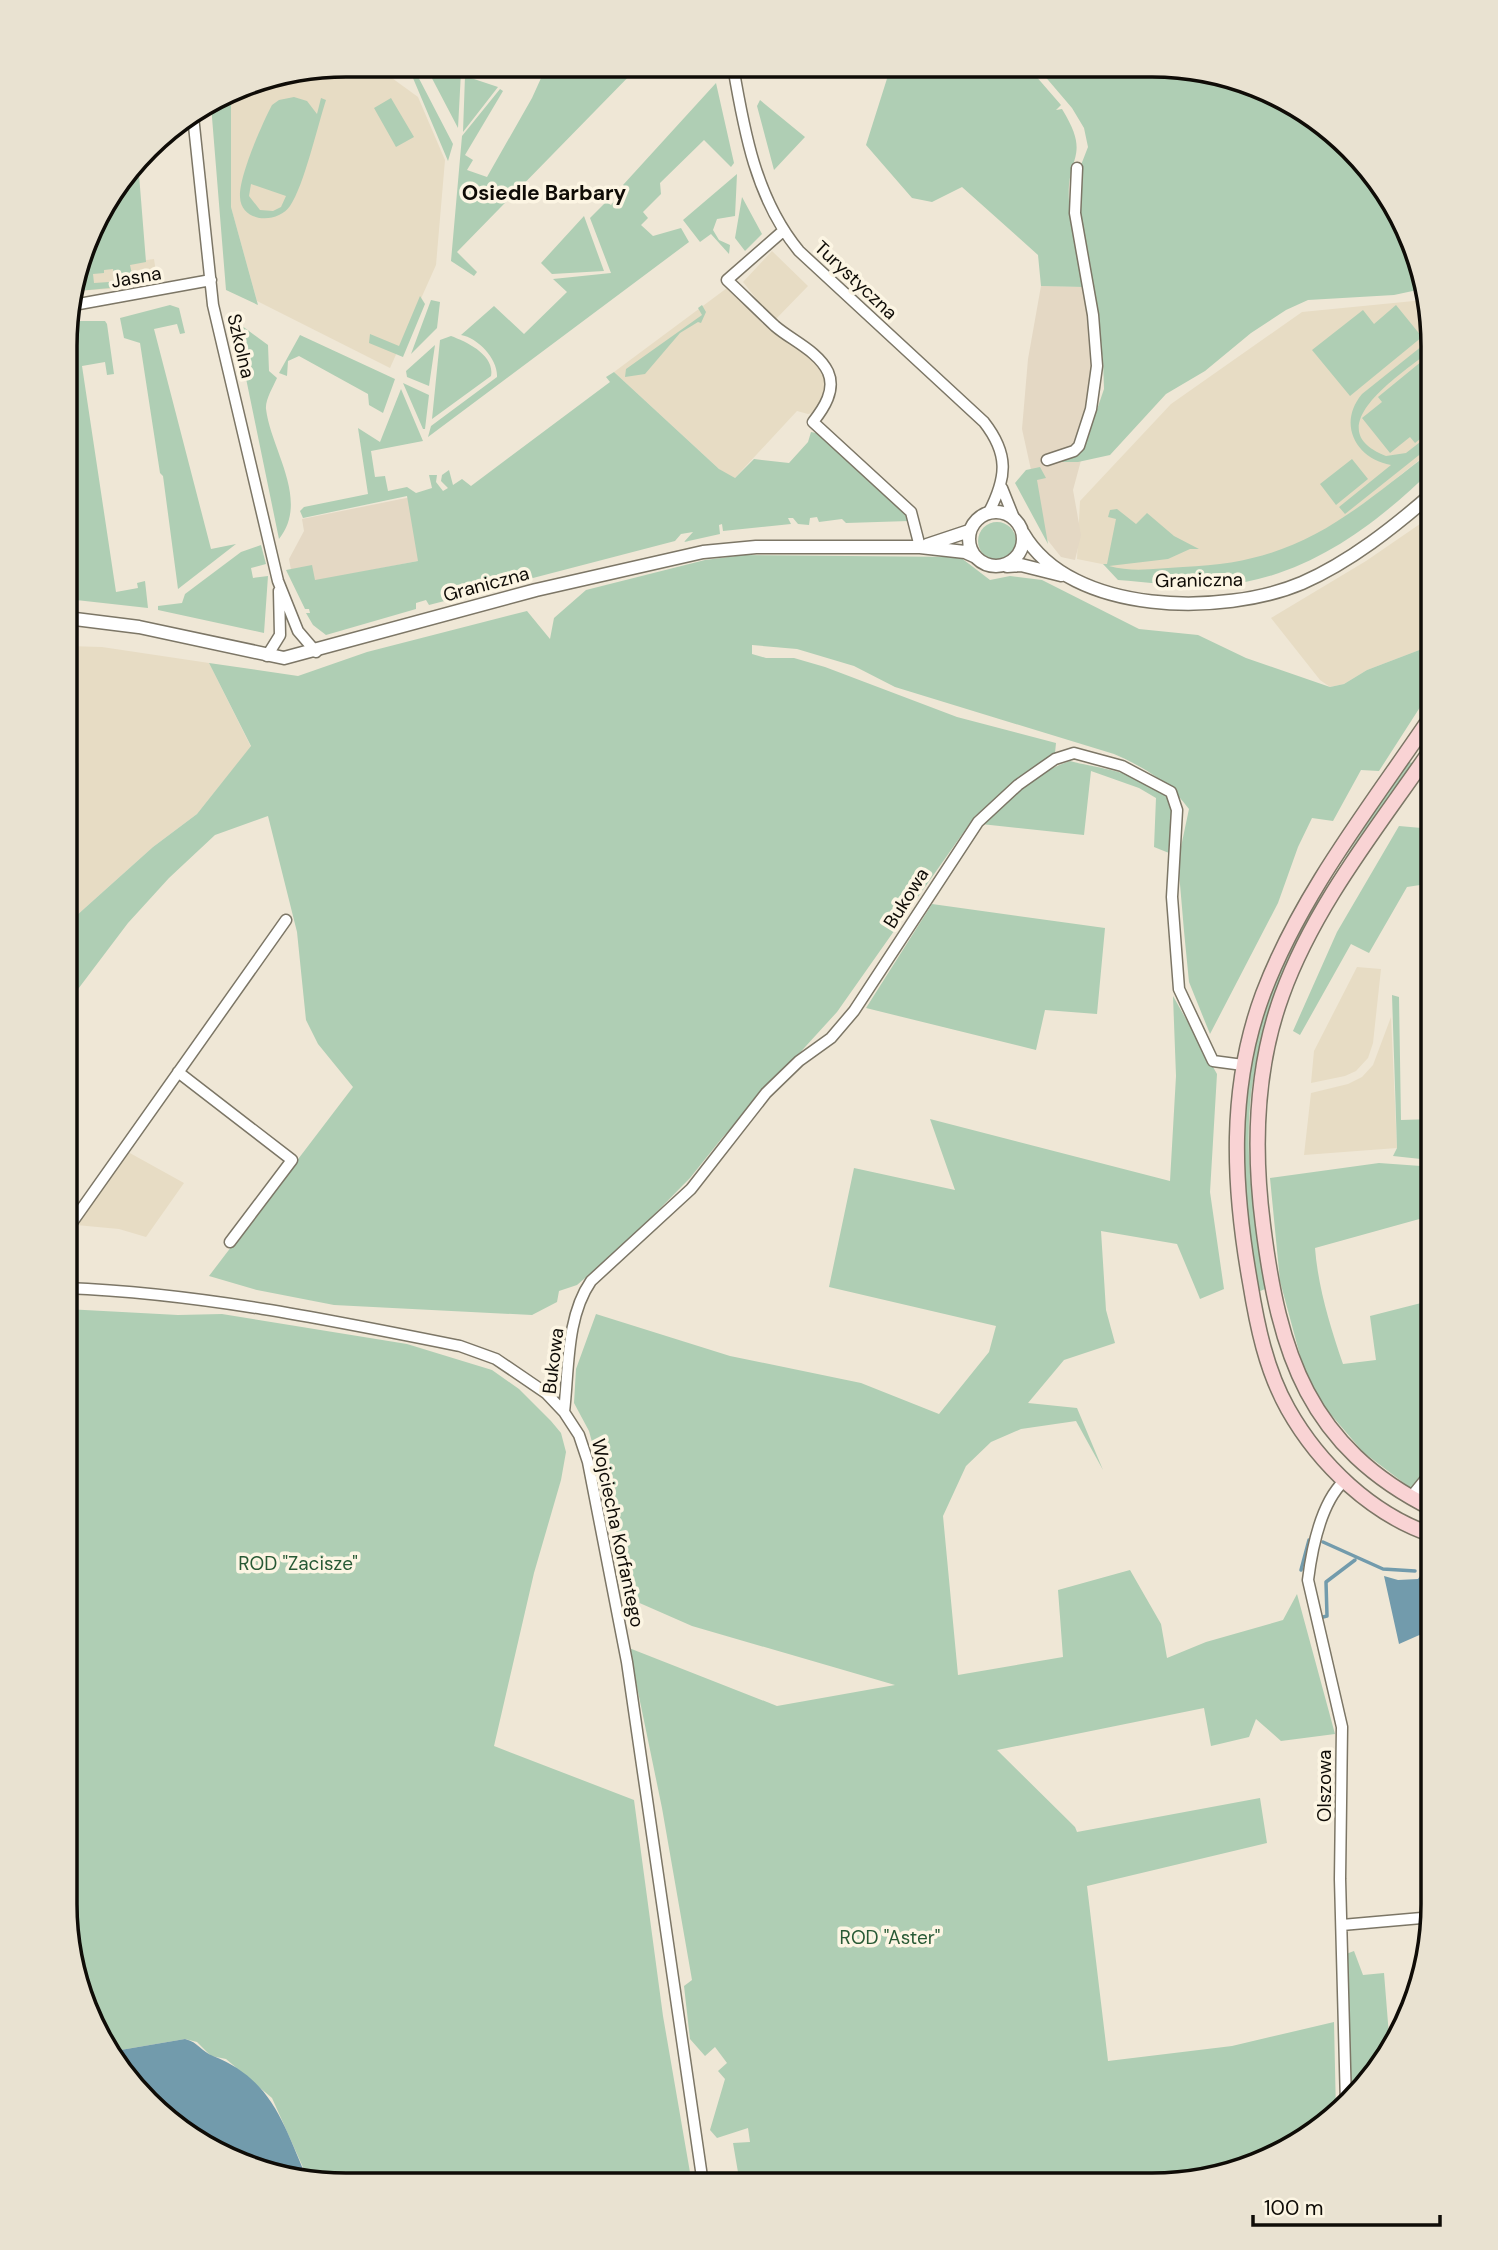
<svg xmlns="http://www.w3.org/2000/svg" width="1498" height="2250" font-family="'DM Sans',sans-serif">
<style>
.built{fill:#e7dcc4}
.industrial{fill:#e4d8c4}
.green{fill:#afceb4;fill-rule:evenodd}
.water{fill:#729bac}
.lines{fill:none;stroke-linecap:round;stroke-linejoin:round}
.stream{stroke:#729bac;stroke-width:3.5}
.minor-casing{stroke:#7c7666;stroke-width:13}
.tertiary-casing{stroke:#7c7666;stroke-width:15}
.secondary-casing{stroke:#7c7666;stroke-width:17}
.minor{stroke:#fff;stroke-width:10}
.tertiary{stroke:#fff;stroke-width:12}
.secondary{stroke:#f9d3d4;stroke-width:14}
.labels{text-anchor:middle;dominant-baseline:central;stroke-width:7;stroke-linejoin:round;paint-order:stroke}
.street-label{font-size:19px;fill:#0f0c07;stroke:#fcf5e3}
.park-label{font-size:19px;fill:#275934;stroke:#fcf5e3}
.neighbourhood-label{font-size:21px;font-weight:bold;fill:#0f0c07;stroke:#fcf5e3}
.rim{fill:none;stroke:#0f0c07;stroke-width:3.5}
</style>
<rect width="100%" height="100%" fill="#efe7d6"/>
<path class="built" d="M374,65L418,97L445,160L436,265L390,368L257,301L229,200L228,95L235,91Z
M772,251L808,286L774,321L743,282Z
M154,259L157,279L111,289L73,291L81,269Z
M727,288L765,326L803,350L821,369L828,385L823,403L816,412L808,414L797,411L732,481L614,372Z
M1424,300L1433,346V449L1378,493L1331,527L1294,547L1254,560L1214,567L1119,571L1107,565L1077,559L1080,501L1171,404L1302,312Z
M1433,515V655L1422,649L1367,670L1344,684L1330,687L1320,680L1271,618L1366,561Z
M67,646L102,647L209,663L251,747L197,814L153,847L66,925Z
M1357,967L1381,969L1373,1043L1368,1058L1356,1071L1345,1076L1311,1083L1314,1051Z
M1391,1017L1397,1148L1304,1155L1311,1093L1348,1084L1362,1077L1373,1065Z
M128,1152L184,1183L146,1237L119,1229L76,1225Z"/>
<path class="industrial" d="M1041,286L1092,287L1098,320L1099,394L1073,490L1081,535L1075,560L1061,557L1046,538L1022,429L1028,359Z
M411,497L423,560L315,581L291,570L289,559L304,531L302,519Z"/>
<path class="green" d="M346,65H380L234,92L250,83Z
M400,65H412L453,144L448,161L410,71Z
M425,65H442L461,72L458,128Z
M547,65L639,66L457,252L477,272L474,276L451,261L462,136L500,89L503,91L465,155L473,160L467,170L487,177L532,98Z
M891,66L1028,67L1061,105L1056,110L1062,109C1092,158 1066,154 1069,201C1070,230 1079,259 1084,287L1041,286L1038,255L962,187L932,202L912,198L866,145Z
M1037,67C1087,67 1138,63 1188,67C1200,68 1212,73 1224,77C1307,99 1386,160 1407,246H1413L1422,289L1394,295L1308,300L1286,310L1251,333L1205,371L1166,394L1110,455L1078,462H1058L1091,427L1104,389L1103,360L1077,209L1081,165L1088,147L1084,128L1072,108Z
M465,76L498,87L463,132Z
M716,83L734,163L731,167L704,140L660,183L661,194L643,212L648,218L641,225L653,236L681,228L689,242L428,437L431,426L497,377C498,359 478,338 461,335L494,306L524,334L567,292L553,279L611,273L590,218L606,202L611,205L626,189L623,185Z
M231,94V207L258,305L226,290L211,105Z
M294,97L307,101L317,114L321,98L326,100C318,124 304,186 290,206C278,224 241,223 240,197C239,176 262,124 272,105L279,100ZM251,184L286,196L281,207L273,211L260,210L249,196Z
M391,98L414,137L396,147L374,108Z
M760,100L805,137L774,170L757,106Z
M138,162L146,262L130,265L133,279H139V283L112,287V281L115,280L113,269L104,270V273L93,274L94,283L109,282L110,288L78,291L74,288L92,235H99L101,209L108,208L109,197Z
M737,174L735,216L717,219L713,230L719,240L730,245L729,254L711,234L700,242L683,220Z
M742,197L762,234L745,251L735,238Z
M584,216L604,271L552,274L541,263Z
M420,296L425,304L403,357L369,343L370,334L399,346Z
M431,300L440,302L437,328L411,354Z
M170,305L179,308L185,333L180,334L177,324L154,329L211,549L236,544L178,589L163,476L160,473L140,343L124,338L120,318Z
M702,305L706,312L701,323L698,322L680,333L645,374L625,377L626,369L702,315L698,308Z
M1396,305L1422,337L1350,396L1312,350L1363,310L1374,324Z
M234,320L268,345L269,371L277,378C273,387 265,400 266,409C271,450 310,500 279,539Z
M67,321H105L107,324L114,374L107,375L105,362L82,366L116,592L138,588L137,583L145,581L148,608L67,599Z
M300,335L395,379L383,413L369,405L368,394L299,356L288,361L287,376L279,373Z
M451,336C467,342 495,355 491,376L432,419L440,340Z
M1432,338L1433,349C1407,370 1313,428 1386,456L1406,453L1433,432V444L1345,514L1339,507L1391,465C1356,459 1337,424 1362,394Z
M435,345L429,386L407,377L406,371Z
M1433,352V429L1415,443L1410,437L1390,453L1362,418L1382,402L1378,397Z
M614,372L719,469L735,478L754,459L789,463L808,442L811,432L821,434L906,513L909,521L846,523L842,519L819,522L817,517L810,518L809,525L798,524L793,518H788L791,524L723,531L722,524L719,525L720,534L684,542L693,532L681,534L675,541L429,605L426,600L416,603V609L326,635L313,625L306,613H310L309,609H305L286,570L312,565L315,580L418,561L407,496L303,518L300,511L304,507L368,494L358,428L380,442L401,389L423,441L371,451L375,477L385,476L388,491L407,487L416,493L432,488L429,475H437L436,482L443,491L448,488L441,481L442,475L449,470L453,485L462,479L471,486L610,382L606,377Z
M403,383L429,395L425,429H423Z
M1433,450V469C1372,528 1303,580 1215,586C1183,588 1149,582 1118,580L1103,564H1107L1116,519L1108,517L1110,510L1117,509L1136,524L1147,513L1174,536L1199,549H1190L1168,559L1109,566C1134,573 1158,568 1183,567C1299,563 1346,517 1433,450Z
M1352,459L1368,479L1336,505L1320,484Z
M1040,467L1046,478L1037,480L1048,544L1015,483L1026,470Z
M978 541a19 19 0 1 1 38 0a19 19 0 1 1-38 0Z
M261,545L266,564L251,568L253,578L268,576L264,633L158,610V606L182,603L185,594L241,552Z
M744,555L960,557L990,580L1010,576L1042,580L1139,629L1198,635L1246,658L1330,687L1344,684L1367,670L1422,649L1433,655V687L1379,771L1361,770L1333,821L1312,818L1298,847L1278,903L1210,1034L1189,982L1184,931L1178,861L1189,809C1169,782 1144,767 1114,754L895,687L854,666L797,649L752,645V654L766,658H794L825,667L957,717L1056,743L1055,753L975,816L837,1012L722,1138L690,1178L627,1242L577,1285L559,1291L557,1302L532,1315L334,1305L257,1290L209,1276L353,1087L318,1044L306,1020L297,932L268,816L215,835L169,878L128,923L66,1005V925L153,847L197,814L251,746L209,663L298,676L367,652L527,611L550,639L554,618L586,590L705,560Z
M1070,761C1098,769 1167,774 1173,810C1176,824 1171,840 1169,853L1154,847L1156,798L1139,788L1091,771L1084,835L981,824C1009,799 1034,773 1070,761Z
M1406,762L1415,763C1331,888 1242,997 1249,1156C1251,1200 1259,1245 1265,1289L1258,1292L1242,1172L1243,1108L1256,1033L1286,951Z
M1399,826L1433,829V883L1407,887L1369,953L1351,944L1300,1035L1293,1031L1337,932Z
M932,904L1105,928L1097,1014L1045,1010L1036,1050L866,1008Z
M1392,995L1399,997L1401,1120L1433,1119V1169L1430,1160L1393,1156L1397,1148Z
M1173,996L1217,1074L1210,1192L1224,1289L1200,1299L1177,1244L1101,1231L1106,1310L1115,1343L1064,1360L1028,1403L1077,1408L1103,1470L1076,1421L1021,1429L991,1442L966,1466L943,1516L958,1675L1063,1657L1058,1590L1130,1570L1161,1624L1167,1658L1206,1642L1283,1620L1297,1594L1335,1734L1281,1741L1256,1719L1249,1737L1211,1746L1204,1708L997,1750L1075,1827L1077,1832L1260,1798L1267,1843L1087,1886L1108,2061L1232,2046L1334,2022L1336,2114L1324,2127L1260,2164L1153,2185L740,2184L733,2143L750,2142L748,2128L717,2138L710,2130L725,2079L718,2071L727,2063L715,2047L705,2056L690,2039L684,1986L692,1980L662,1808L629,1648L777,1706L895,1685L692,1626L635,1601L589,1431L574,1403L576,1369L596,1314L730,1356L861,1383L939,1414L989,1352L996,1326L829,1287L854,1168L955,1190L930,1119L1170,1181L1176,1076Z
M1379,1163L1421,1166L1426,1207L1423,1218L1315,1248C1318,1287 1330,1326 1343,1364L1376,1360L1370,1316L1429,1301L1433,1338V1499L1421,1496L1363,1452L1309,1389L1280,1281L1270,1178Z
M66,1309L178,1315L222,1314L407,1344L492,1370L519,1389L551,1421L561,1433L566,1452L561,1480L534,1573L494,1746L634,1800L663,2016L692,2184L310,2183L272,2098L226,2059L211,2056L197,2042L185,2039L109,2052L86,2012L65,1904Z
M1354,1951L1363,1975L1384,1973L1390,2048L1375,2075L1350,2101L1346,1954Z"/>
<path class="water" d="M1428,1564L1433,1565V1629L1399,1644L1384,1576L1398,1580L1418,1579Z
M185,2039C198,2042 202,2052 213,2056C274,2080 284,2127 309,2183C286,2177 263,2172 241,2165C192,2148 135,2096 109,2052Z"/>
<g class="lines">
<path class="stream" d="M1323,1542L1383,1569L1415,1571
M1301,1570L1309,1540
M1323,1617L1327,1616L1326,1582L1355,1560"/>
<defs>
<path id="minor" d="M733,66C744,131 756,199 799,251L984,422C1009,454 1007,477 989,512
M193,116L213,305L278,581L298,631L316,652
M783,231L727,280C743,295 759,311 775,326C791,340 818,351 828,372C836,390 824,408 813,422L911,512L920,547
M68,306L211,280
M1047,460L1074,451L1079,446L1091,409L1097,366L1093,315L1075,213L1077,168
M1002,488L1014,518
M267,656L280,635L279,591
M178,1072L292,1160L230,1242
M66,1231L286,920
M66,1288C198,1293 331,1320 460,1346L496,1359L546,1393L564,1412L579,1435L588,1462L627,1662L703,2184
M564,1412C569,1369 566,1317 591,1281L691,1189L766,1093L799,1061L831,1038L854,1011L978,822L1018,785L1055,759L1074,753L1122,766L1171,792L1177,810L1172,897L1179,989L1213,1061L1243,1065
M1344,1481C1321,1503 1312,1548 1308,1580L1342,1727L1340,1879L1346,2104
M1411,1497L1424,1481L1433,1476
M1342,1925L1433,1917"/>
<path id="tertiary" d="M969 539a27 27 0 1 1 54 0a27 27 0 1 1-54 0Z
M1023,533C1071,616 1224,616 1302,583C1350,562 1394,527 1433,493
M927,545L969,531
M1007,566L1021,565L1061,575
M67,618L139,627L284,658L536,590L703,552L756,547H920L965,552L976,557"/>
<path id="secondary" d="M1433,1509C1308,1447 1279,1353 1263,1225C1253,1147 1255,1069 1282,995C1315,904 1379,826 1433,747
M1433,1535C1372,1515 1319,1464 1288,1409C1266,1370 1257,1325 1250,1282C1233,1186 1228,1088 1263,994C1301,893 1373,803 1433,714"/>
</defs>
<use href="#minor" class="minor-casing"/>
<use href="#tertiary" class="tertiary-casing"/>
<use href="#secondary" class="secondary-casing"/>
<use href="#minor" class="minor"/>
<use href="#tertiary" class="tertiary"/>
<use href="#secondary" class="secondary"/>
</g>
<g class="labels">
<g class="street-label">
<text transform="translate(136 277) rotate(-10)">Jasna</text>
<text transform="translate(856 280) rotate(43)">Turystyczna</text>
<text transform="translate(241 346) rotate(77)">Szkolna</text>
<text transform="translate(1199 580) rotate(-1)">Graniczna</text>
<text transform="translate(486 584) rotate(-15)">Graniczna</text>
<text transform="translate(906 898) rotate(-58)">Bukowa</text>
<text transform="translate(553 1361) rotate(-83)">Bukowa</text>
<text transform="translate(618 1533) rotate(78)">Wojciecha Korfantego</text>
<text transform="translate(1324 1786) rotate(-90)">Olszowa</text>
</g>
<g class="park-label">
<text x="298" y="1563">ROD "Zacisze"</text>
<text x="890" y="1937">ROD "Aster"</text>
</g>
<g class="neighbourhood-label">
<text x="544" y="193">Osiedle Barbary</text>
</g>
</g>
<path d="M0 0H1498V2250H0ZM346 77H1152A269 269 0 0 1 1421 346V1904A269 269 0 0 1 1152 2173H346A269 269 0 0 1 77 1904V346A269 269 0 0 1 346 77Z" fill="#e9e2d1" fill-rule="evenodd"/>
<path class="rim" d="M346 77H1152A269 269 0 0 1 1421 346V1904A269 269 0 0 1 1152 2173H346A269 269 0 0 1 77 1904V346A269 269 0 0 1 346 77Z"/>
<path d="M1253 2215v10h187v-10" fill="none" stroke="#0f0c07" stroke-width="3.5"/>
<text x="1264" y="2215" font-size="21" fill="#0f0c07" stroke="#fcf5e3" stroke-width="5" paint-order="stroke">100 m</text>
</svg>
